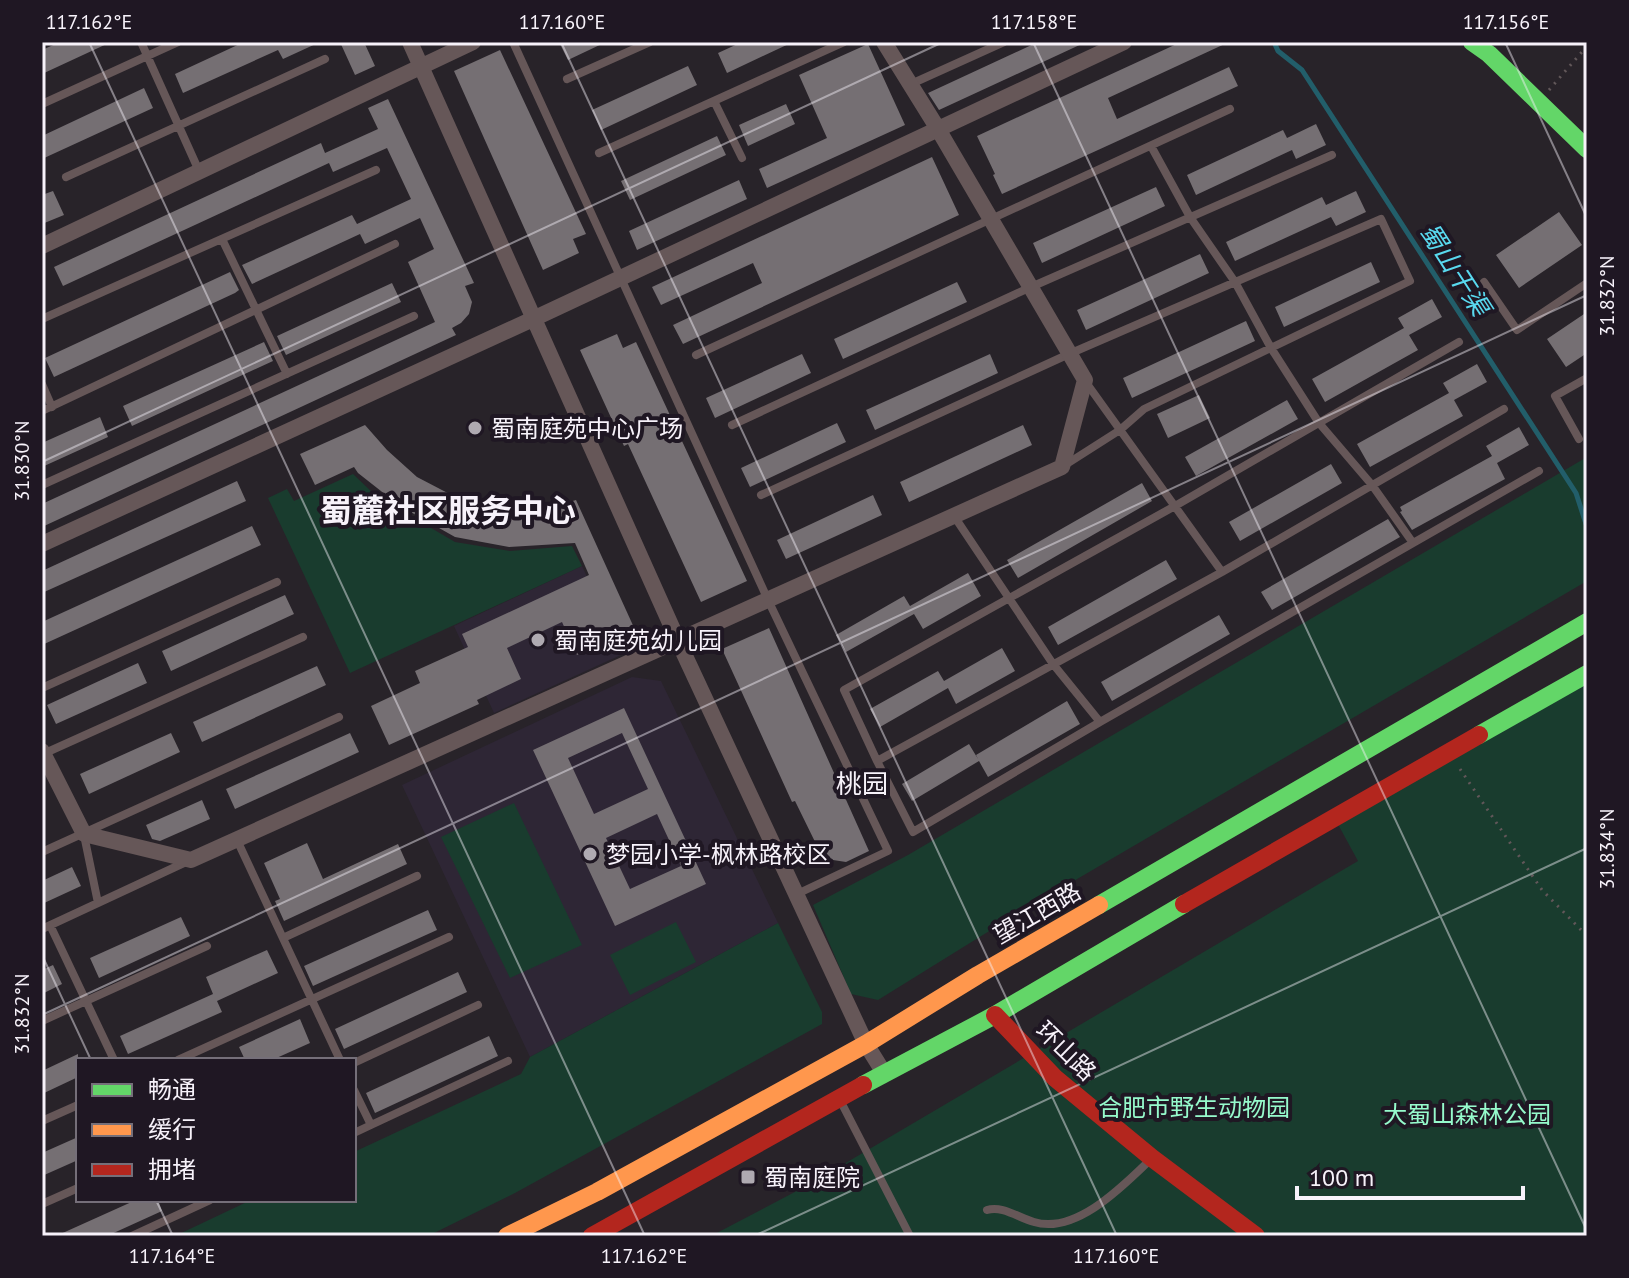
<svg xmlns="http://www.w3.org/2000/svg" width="1629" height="1278" font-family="'PT Sans','Noto Sans SC',sans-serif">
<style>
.education{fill:#2e2635}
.green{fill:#193c2e}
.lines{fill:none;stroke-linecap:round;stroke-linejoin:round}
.stream{stroke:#225e6a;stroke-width:5}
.building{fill:#756f73;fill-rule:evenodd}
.path{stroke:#615759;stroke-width:3;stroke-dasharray:2 6;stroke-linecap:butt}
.lane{stroke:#665758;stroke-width:8}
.street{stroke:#665758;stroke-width:16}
.fast{stroke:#63d668;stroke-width:18}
.slow{stroke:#ff974d;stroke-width:18}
.jam{stroke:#b3261e;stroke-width:18}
.ticks{fill:none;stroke:#f7f2fa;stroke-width:2;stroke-opacity:0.45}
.poi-dot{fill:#afaab1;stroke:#1f1723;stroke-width:3}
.labels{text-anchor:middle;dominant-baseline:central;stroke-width:8;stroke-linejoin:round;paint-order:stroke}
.poi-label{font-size:24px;fill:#f7f2fa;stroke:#1f1723;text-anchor:start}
.street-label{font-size:24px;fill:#f7f2fa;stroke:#1f1723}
.park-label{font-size:24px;fill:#96facc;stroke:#1f1723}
.water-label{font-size:26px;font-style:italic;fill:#59d9ef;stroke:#1f1723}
.neighbourhood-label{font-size:26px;fill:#f7f2fa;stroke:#1f1723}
.district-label{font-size:32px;font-weight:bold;fill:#f7f2fa;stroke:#1f1723}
.neatline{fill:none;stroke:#f7f2fa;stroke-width:3}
.ticks-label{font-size:20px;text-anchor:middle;fill:#f7f2fa}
</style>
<rect width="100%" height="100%" fill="#282329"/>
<path class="education" d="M582,566L623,654L494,713L454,626Z
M632,677L661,681L778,923L530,1057L402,785Z"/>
<path class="green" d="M1587,457V581L1007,920L878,1000L851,994L813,905L908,855Z
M353,474L375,495L455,542L510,551L572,546L582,566L350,673L268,498L287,489L294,501Z
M1587,674V1236H711L810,1184L1358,861L1334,817Z
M514,803L582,945L510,978L441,837Z
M676,922L696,962L630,995L610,955Z
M778,923L822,1012V1024L515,1193L428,1236H175L251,1200H354V1152L521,1074L530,1057Z"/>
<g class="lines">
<path class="stream" d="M1274,42L1278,51L1302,70L1576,493L1587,527"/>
</g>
<path class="building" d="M60,42H111L42,74V50Z
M244,42H320L283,59L278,50L183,93L175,74Z
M340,42H364L375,66L355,75Z
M559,42H606L568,60Z
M742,42H793L727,73L718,53Z
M1038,42H1086L939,110L928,93Z
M1181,42H1229L1108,98L1117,119L1229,67L1238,86L1002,194L993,175L995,174L977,136Z
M868,44L905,125L767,188L759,169L827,138L799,75Z
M500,50L586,234L573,239L579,253L543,270L454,71Z
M688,66L697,85L601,130L592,110Z
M144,88L153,108L42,159V136Z
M388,99L474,283L465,286L472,302L469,314L461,323L452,328L456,335L42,527V504L435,322L408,262L434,249L420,218L365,244L360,234L252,284L242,265L352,215L357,224L411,199L387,148L333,172L329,163L63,286L54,267L321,143L325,153L378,129L368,108Z
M786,104L795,124L748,146L739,125Z
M1316,124L1326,145L1296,159L1292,150L1196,195L1187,175L1283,130L1287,138Z
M717,136L726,155L630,200L621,181Z
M932,157L959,215L683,344L673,325L762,283L753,263L661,305L652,287Z
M739,180L747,199L637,250L629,231Z
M1156,187L1165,206L1042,263L1033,243Z
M53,191L64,215L42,224V195Z
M1356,191L1366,212L1336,226L1331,217L1235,261L1226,242L1322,197L1326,205Z
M1559,212L1582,245L1519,288L1496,255Z
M1200,254L1209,273L1086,330L1077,310Z
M1371,262L1380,282L1284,327L1275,307Z
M230,272L239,290L235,293L54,377L45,358Z
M957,282L967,302L843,359L834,339Z
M392,283L401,302L286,355L277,336Z
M1432,299L1442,317L1409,335L1418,350L1325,402L1312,379L1404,328L1398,318Z
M1587,312V353L1566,367L1547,339Z
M1246,321L1255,341L1132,398L1123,378Z
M617,334L623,348L636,342L747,581L701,602L628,444L624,446L580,350Z
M264,342L273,361L132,426L123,406Z
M802,354L811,373L715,418L706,398Z
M990,354L998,373L875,430L866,410Z
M1477,364L1487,382L1454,400L1463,416L1370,467L1357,444L1449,393L1443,383Z
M1199,395L1210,418L1168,438L1157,414Z
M1287,400L1298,419L1196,476L1185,457Z
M100,417L108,437L42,467V443Z
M837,423L846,442L750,487L741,468Z
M365,425L387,450L417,477L463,501L511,510L556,506L576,500L636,632L618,640L616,636L577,655L562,622L507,648L521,679L477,700L479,704L389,745L371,706L420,683L415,671L468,647L462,634L589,575L575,543L509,547L455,537L400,506L358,473L354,467L315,485L300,454Z
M1023,425L1032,445L909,502L900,482Z
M1519,427L1529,445L1497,463L1505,479L1412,530L1400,512L1402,511L1400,507L1492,456L1486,446Z
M1331,464L1342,483L1240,541L1229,522Z
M237,481L246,501L42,593V571Z
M1142,483L1152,501L1018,578L1007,560Z
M873,495L882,515L786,559L777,540Z
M1388,519L1400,537L1272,610L1261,592Z
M252,526L261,545L42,645V622Z
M1166,560L1177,579L1058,645L1048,627Z
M968,573L981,596L923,629L914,614L846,652L836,635L904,596L910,606Z
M285,595L294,614L171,671L162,651Z
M1219,615L1230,634L1112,701L1101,682Z
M769,628L869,851L846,862L833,860L820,852L795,801L792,802L722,649Z
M1002,648L1015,671L956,704L948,688L880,727L870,709L938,671L944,681Z
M138,663L147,683L56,724L47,705Z
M317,666L326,685L202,742L193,722Z
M1067,701L1080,724L988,777L979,761L912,801L902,784L969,744L978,759L976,755Z
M624,708L706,884L615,926L533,750ZM622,733L648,789L594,814L568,758ZM657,814L681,866L630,889L606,838Z
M171,733L180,752L89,794L80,774Z
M350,733L359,752L235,809L226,789Z
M202,800L210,819L160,841L152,839L146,825Z
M307,843L323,879L398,844L407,864L284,921L275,901L280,899L264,863Z
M72,867L81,886L42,904V881Z
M428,910L437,930L313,986L304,966Z
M181,917L190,936L99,978L90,958Z
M267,950L278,973L217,1001L222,1012L128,1054L120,1036L213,994L206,977Z
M53,965L62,984L42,994V970Z
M458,972L467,992L344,1049L335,1029Z
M300,1019L310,1043L272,1060H245L239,1047Z
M489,1036L498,1056L375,1113L366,1093Z
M78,1054V1077L42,1094V1071Z
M78,1137V1160L42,1176V1153Z
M136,1200H158L162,1211L107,1236H56Z"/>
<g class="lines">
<path class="path" d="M1549,90L1587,46
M1460,769L1542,890L1587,936"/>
<path class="lane" d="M141,42L199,171
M513,42L768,600L888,851L797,894
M567,79L650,42
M911,84L1004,42
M714,101L742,158
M42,104L178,42
M1151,146L1190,217L1235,282L1271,348L1319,423L1372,485L1413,543
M599,153L844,42
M66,177L325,59
M222,239L287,374
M1484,282L1517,330L1587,283
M42,319L376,170
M696,355L1230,109
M1085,381L1222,572L1504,409
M42,384L52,407
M42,411L395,244
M732,425L1031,287L1332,155
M1579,439L1555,396L1587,378
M42,485L414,316
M761,495L1069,354L1381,219L1410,281L1144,409L1120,430L1062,467
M954,516L1053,664L1100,722L1539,471
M42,688L277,582
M1100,722L913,832L877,761L844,690L1175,506L1459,342
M43,754L303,637
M877,761L1222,572
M84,835L98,903
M237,840L340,1060
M42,852L339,717
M50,925L114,1060
M42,929L186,862
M283,938L417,876
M42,1021L207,946
M178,1060L449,937
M354,1063L478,1005
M354,1090L371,1125L354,1133
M841,1102L910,1236
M42,1121L78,1105
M371,1125L508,1061
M42,1204L78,1188
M987,1210C1002,1205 1019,1218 1034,1222C1076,1235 1124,1185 1151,1159
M132,1236L210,1200"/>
<path class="street" d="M410,42L679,643L866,1044L884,1073
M42,246L473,42
M42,544L533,319L1124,42
M42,751L84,834L191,860L1062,467L1085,380L938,129L884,42"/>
<path class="fast" d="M1472,42L1489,54L1587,149
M1479,735L1587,674
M1099,905L1587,622
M863,1085L995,1015L1184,904"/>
<path class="slow" d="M507,1236L597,1192L866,1044L978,975L1099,905"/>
<path class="jam" d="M1184,904L1479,735
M995,1015L1055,1078L1152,1158L1256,1236
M592,1236L863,1085"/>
</g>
<path class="ticks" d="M89,42L645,1236M561,42L1117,1236M1033,42L1587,1231M1505,42L1587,218M42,462L943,42M42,955L91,1060M42,1015L1587,295M156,1200L173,1236M754,1236L1587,848"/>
<g class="poi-dot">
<circle cx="475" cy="428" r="8"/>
<circle cx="538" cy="640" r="8"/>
<circle cx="590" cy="854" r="8"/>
<rect x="740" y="1169" width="16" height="16" rx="4"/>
</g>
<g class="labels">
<g class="poi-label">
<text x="491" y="428">蜀南庭苑中心广场</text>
<text x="554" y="640">蜀南庭苑幼儿园</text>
<text x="606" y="854">梦园小学-枫林路校区</text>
<text x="764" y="1177">蜀南庭院</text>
</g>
<g class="street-label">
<text transform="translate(1037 913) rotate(-30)">望江西路</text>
<text transform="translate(1066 1051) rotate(44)">环山路</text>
</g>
<g class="park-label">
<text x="1194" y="1107">合肥市野生动物园</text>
<text x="1467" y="1114">大蜀山森林公园</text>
</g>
<g class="water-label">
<text transform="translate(1455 269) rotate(57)">蜀山干渠</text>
</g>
<g class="neighbourhood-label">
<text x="862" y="783">桃园</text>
</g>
<g class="district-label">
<text x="448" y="510">蜀麓社区服务中心</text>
</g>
</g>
<rect width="1629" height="1278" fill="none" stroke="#1f1723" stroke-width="88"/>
<rect x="76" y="1058" width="280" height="144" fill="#1f1723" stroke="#756f79" stroke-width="2"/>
<rect x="92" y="1084" width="40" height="12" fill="#63d668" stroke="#756f79" stroke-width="2"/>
<text x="148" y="1098" font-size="24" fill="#f7f2fa">畅通</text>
<rect x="92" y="1124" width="40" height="12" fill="#ff974d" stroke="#756f79" stroke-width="2"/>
<text x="148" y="1138" font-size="24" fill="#f7f2fa">缓行</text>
<rect x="92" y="1164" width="40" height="12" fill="#b3261e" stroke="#756f79" stroke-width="2"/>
<text x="148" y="1178" font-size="24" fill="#f7f2fa">拥堵</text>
<path d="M1297 1186v12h226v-12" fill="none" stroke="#f7f2fa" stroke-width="4"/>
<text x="1309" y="1186" font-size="24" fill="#f7f2fa" stroke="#1f1723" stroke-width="6" paint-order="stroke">100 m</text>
<rect x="44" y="44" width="1541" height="1190" class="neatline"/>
<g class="ticks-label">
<text x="89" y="29">117.162°E</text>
<text x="562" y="29">117.160°E</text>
<text x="1034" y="29">117.158°E</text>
<text x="1506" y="29">117.156°E</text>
<text transform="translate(1607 296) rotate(-90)" y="7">31.832°N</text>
<text transform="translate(22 461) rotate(-90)" y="7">31.830°N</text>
<text transform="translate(1607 849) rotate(-90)" y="7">31.834°N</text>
<text transform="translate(22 1014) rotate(-90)" y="7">31.832°N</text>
<text x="172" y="1263">117.164°E</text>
<text x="644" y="1263">117.162°E</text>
<text x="1116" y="1263">117.160°E</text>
</g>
</svg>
